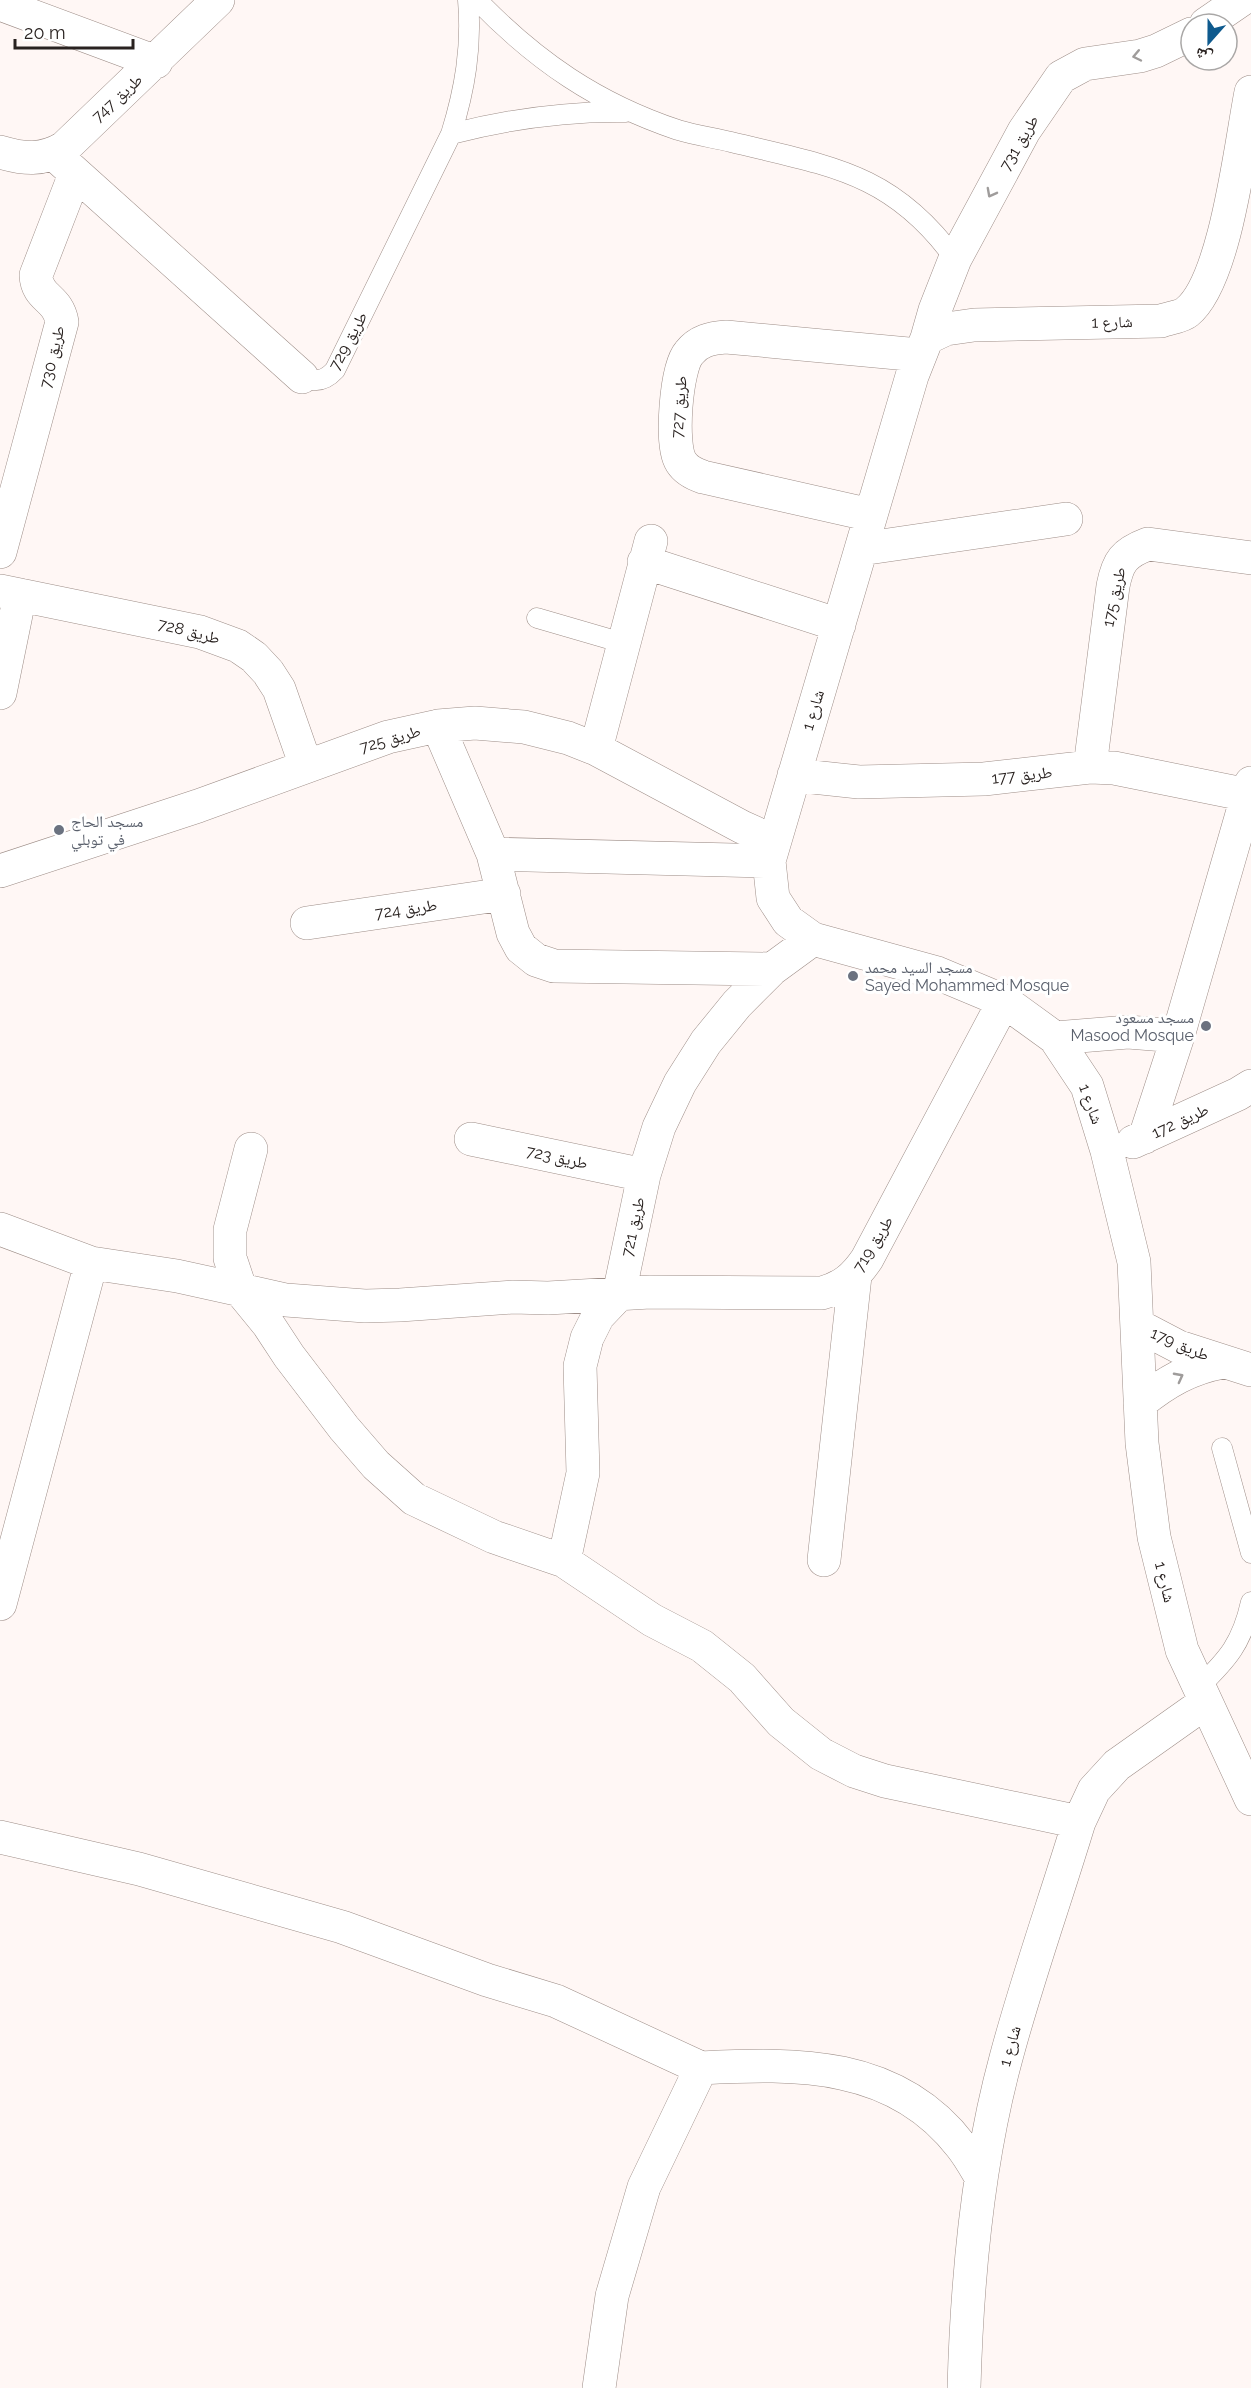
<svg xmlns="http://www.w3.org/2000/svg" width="1251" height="2388" font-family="Raleway,'Noto Naskh Arabic',sans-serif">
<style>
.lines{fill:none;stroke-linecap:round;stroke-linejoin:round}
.service-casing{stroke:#9e8e88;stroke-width:21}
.minor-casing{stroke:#9e8e88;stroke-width:34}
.service{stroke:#fff;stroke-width:20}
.minor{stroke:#fff;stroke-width:33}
.oneway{stroke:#9f9c9b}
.worship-dot{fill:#6b7280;stroke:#fff;stroke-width:2}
.labels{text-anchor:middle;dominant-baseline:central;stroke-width:6;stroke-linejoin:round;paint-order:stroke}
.street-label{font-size:16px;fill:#292220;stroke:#fff}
.worship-label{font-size:16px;fill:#5b616d;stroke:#fff;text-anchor:start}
</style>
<rect width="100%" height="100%" fill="#fff7f5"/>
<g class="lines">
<defs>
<path id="service" d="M477,0C536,61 597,103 678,130C695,135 714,138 731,142C829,166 892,172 955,259
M451,134C509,119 566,111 626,112
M302,377C315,383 325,381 335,370L451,134C465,89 472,47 468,0
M537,618L623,643
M1222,1448L1251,1553
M1199,1687C1228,1659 1242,1643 1251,1602"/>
<path id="minor" d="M0,4L156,62
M1206,24L1241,0
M1251,92C1241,142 1226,281 1187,312C1181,317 1169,318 1161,321L974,325L946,329L927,338L912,376L769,861L773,898L788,921L813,939L937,973L1004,1001L1055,1038L1087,1086L1107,1151L1134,1262L1142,1443L1154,1537L1182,1650L1251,1799
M0,152C24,159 42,161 64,148L218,0
M54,154L302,377
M927,338L935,310L955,259L1024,131L1061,77L1085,64L1140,56L1156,51L1191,34
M871,515L703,477C694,474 686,470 681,462C670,445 676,368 689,353C698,341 711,338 726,337L919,355
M861,549L1066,519
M0,552L62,322C58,297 37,299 36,275L75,174
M644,562L839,625
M0,591L200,632L238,646L254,657L268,672L279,689L306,766
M0,693L20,595
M438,726L493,854L513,933L521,948L536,960L554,966L772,969
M596,749L651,541
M1090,767L1113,586C1118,561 1124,553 1148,544L1251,558
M794,775L859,782L984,779L1090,767L1114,768L1248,795
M493,854L769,861
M0,871L198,806L388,737L438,726L475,723L524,727L568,738L596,749L742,827L773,841
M307,923L504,894
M1055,1038L1128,1032L1178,1036
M1145,1137L1178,1036L1251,783
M471,1139L644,1175
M1133,1142L1238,1094L1251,1086
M251,1149L230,1230V1258L241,1291L268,1324L289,1356L344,1428L376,1465L414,1499L494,1537L564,1561L652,1620L702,1646L742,1678L781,1722L821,1754L854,1771L885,1781L1079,1822
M0,1229L91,1263L177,1276L286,1300L365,1306L400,1305L513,1297L548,1298L650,1292L822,1293C843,1287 854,1278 867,1259L1004,1001
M1137,1325L1179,1347L1251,1370
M1140,1403C1166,1382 1190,1368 1223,1362
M824,1560L855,1276
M564,1561L583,1473L580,1366L587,1338L598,1316L619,1294L644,1175L659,1127L680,1083L706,1042L737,1004L772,969L813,939
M0,1604L91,1263
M0,1837L139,1869L342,1927L487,1980L556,2001L701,2068
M599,2388L612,2296L644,2187L701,2068C797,2063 896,2061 961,2146C969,2156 975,2167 981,2177
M964,2388C967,2278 977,2164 1006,2058C1027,1979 1055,1901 1079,1822L1094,1790L1117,1765L1206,1702"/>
</defs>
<use href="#service" class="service-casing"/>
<use href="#minor" class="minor-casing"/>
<use href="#service" class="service"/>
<use href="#minor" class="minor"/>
</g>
<defs><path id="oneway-chevron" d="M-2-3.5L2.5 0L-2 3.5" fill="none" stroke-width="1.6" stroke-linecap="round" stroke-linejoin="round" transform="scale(1.5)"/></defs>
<g class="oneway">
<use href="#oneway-chevron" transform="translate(1137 56) rotate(168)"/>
<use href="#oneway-chevron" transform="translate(991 193) rotate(118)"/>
<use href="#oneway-chevron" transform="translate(1179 1377) rotate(-28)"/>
</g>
<g class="worship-dot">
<circle cx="59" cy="830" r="6"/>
<circle cx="853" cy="976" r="6"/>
<circle cx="1206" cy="1026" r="6"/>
</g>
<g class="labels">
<g class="street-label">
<text transform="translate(117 98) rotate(-43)">طريق 747</text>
<text transform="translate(1019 143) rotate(-60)">طريق 731</text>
<text transform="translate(1112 322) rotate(-1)">شارع 1</text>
<text transform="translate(348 341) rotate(-62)">طريق 729</text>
<text transform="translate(52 357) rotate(-77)">طريق 730</text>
<text transform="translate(679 407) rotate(-86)">طريق 727</text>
<text transform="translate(1114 597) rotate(-78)">طريق 175</text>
<text transform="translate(189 631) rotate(14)">طريق 728</text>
<text transform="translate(813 710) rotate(-73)">شارع 1</text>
<text transform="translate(390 739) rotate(-16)">طريق 725</text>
<text transform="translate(1022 775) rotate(-6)">طريق 177</text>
<text transform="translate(406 909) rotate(-8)">طريق 724</text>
<text transform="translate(1091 1104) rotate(70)">شارع 1</text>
<text transform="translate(1180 1121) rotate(-25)">طريق 172</text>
<text transform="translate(557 1157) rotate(12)">طريق 723</text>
<text transform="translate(633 1227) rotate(-78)">طريق 721</text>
<text transform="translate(873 1244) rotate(-59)">طريق 719</text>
<text transform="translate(1180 1344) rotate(23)">طريق 179</text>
<text transform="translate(1165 1582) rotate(76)">شارع 1</text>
<text transform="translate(1010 2046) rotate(-74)">شارع 1</text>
</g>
<g class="worship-label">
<text x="71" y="821">مسجد الحاج<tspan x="71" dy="18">في توبلي</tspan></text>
<text x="865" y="967">مسجد السيد محمد<tspan x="865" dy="18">Sayed Mohammed Mosque</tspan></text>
<text x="1194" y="1017" text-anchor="end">مسجد مسعود<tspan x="1194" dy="18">Masood Mosque</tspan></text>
</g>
</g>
<g transform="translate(1209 42) rotate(201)"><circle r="28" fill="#ffffff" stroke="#a9a7a6" stroke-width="1.5"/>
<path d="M0-4.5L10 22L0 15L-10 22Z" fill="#0e5a8e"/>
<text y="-9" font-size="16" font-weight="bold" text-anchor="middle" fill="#292220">ش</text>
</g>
<path d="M15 39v9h118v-9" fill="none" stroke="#292220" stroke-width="3"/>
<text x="24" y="39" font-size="18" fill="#292220" stroke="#ffffff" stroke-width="4.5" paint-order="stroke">20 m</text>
</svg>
